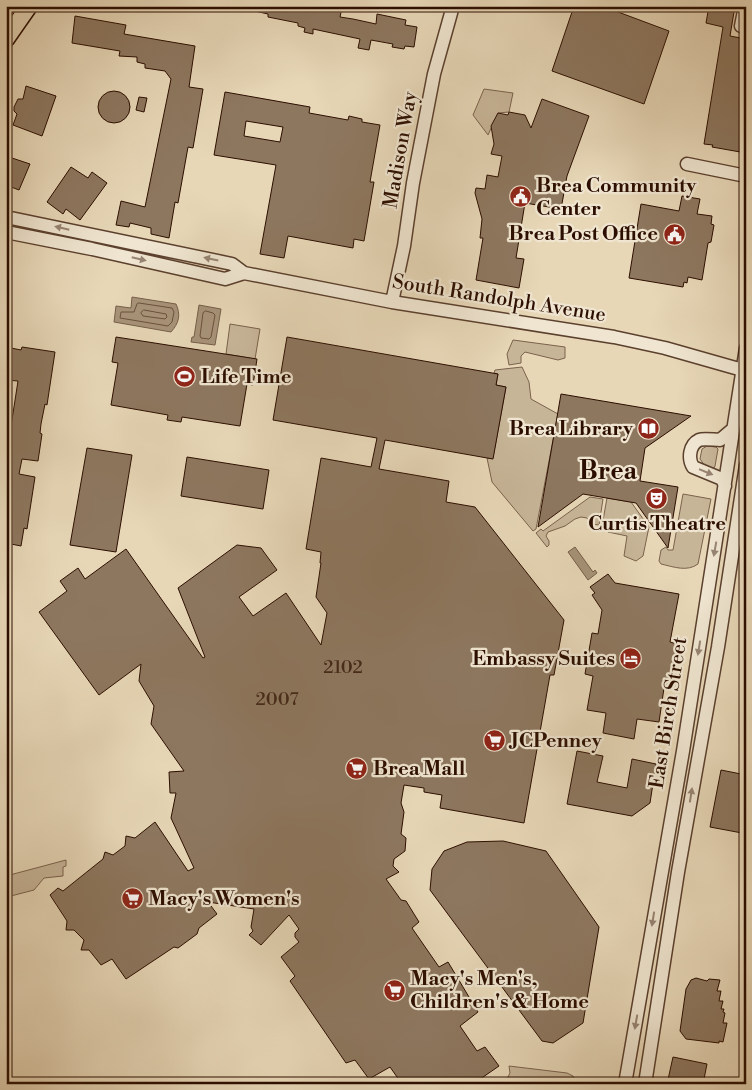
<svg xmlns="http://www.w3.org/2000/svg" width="752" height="1090" font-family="'Libre Bodoni',serif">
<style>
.green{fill:#c7b598;stroke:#7a624c}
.water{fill:#a79379;stroke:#765e49}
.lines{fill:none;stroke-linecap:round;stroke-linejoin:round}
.shore{stroke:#6a503c;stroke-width:1}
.building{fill:#8d775f;stroke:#2c0e00;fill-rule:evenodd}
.minor-casing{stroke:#5b402e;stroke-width:15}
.major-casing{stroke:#2c0e00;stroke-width:19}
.minor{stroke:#efe5d0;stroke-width:12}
.major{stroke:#e7d7b7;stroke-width:16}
.oneway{fill:#978472}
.labels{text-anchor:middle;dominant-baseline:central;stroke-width:4.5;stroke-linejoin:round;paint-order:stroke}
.number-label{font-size:18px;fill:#442818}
.street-label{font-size:20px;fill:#2c0e00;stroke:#efe5d0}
.poi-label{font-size:20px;font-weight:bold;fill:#2c0e00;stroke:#efe5d0;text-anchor:start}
.district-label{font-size:25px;font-weight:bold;fill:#2c0e00;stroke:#efe5d0}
</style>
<rect width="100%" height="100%" fill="#e7d7b7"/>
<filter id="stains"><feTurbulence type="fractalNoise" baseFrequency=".004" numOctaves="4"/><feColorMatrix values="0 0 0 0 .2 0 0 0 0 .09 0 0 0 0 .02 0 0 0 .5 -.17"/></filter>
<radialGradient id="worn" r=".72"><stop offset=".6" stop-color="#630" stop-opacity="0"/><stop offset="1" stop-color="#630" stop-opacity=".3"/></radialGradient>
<path class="green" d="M484,89L513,93L509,112L498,113L488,135L473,115Z
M230,324L260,329L255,359L226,354Z
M513,340L565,347V358L558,360L525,352L521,356V363L509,365L507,354Z
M522,367L529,382L531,399L558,414L536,529L533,531L492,482L487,458H493L506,387L496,385L498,374L494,373L495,370Z
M707,446L716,447L718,449L715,466L714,468L705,466L700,459L702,449Z
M683,494L711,499L698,564C687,572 674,567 661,564L659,561L661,550L666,547L668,550H673Z
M590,497L603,499L599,525L591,524L587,518L581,517L575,519L565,526L548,532L546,536L549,541V545L547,547L536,533L541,529L543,531Z
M607,498L631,502L649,527L643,556L636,561L624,556L627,536L608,532V529L602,526Z
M66,860V866L63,867V876L44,878L34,890L7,897L6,891L9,888L6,881V876Z
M509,1066L567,1073L573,1076L577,1084H517L507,1079L510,1073Z"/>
<path class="water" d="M132,297L176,304C181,315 179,323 171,332L114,322L116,306L131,308Z
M199,305L221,309L215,345L191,342L192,337H194Z
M575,547L593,572L595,570L597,573L588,580L568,552Z"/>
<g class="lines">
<path class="shore" d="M139,303L172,308L174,312L172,322L168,326L120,318L121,312H134L137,304Z
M144,310L166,314L167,317L165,319L143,316L141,313Z
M206,311L213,313L215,315L211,337L209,339L201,338L200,336L203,313Z"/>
</g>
<path class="building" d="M250,6H303L316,9V6H332L342,8L340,17L353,19L376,24L377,14L406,20L405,25L417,27L414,47L405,46L404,49L392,47L393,44L371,40L369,50L358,48L360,39L313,29V34L304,32L305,28L298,26V23L268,17V14L250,10Z
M574,6H602L669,31L644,104L552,71Z
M709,6H735L730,36L746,39V153L712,147L713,145L704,144L723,27L706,23Z
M75,16L126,25L124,34L195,46L189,87L203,89L193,148L188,147L178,203L175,202L169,238L151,234V228L130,223L129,227L116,225L121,201L145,207L171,79L165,71L145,68V64L137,62V57L119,56L120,51L72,43Z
M26,86L56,96L42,136L13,125L17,114L14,111V107L18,99H23Z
M98 107a16 16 0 1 1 32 0a16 16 0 1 1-32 0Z
M225,92L310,107L309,113L348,120L349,116L362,119V122L380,125L370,182H374L364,241L354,239L353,248L288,236L284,258L260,254L276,165L214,155ZM246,121L283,127L280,142L244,136Z
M139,97L147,98L144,112L136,110Z
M542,99L589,116L567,176L561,209L525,203L516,258L524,259L519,288L476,280L483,238H480L482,219L475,193L476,188L485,189L487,175L498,177L502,156L491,154L494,144L491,126L498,113L508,115L509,112L525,115L531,128Z
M6,156L30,164L19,190L6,185Z
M71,167L88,178L92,172L107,183L80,220L66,209L63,214L47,202Z
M682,196L700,199L697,214L712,216L711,224L714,225L711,242L708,243L702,280L688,277L687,283L684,282L683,287L629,278L641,204L679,211Z
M116,337L257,359L253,385L247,384L240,426L182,417L181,422L167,420L168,415L111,405L118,363L112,362Z
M287,337L498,374L496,385L506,387L493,459L385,440L379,469L449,481L446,502L475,507L564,620L554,675H550L524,823L440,808L442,795L424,792V788L404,785L401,803L404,812L401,834L406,838L405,851L394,859L393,866L399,872L386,879L401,900L406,901L419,922L412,928L439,967L448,962L478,1012L460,1026L477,1051L485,1047L499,1066L473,1084H402L390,1067L369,1079L355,1060L346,1063L290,981L295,976L281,957L299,942L295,937V933L299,929L289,915L261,945L249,935L253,931L251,927L254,909L208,902L217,914L199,928L197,934L178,948L174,947L126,979L112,959L101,965L89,950H81L84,940L74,930H66L67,921L50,895L58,888L63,891L103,859L105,852L113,855L125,846L126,836L135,838L155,822L188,871L194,868L171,818L176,793H170L169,772L184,771L151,724L154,706L139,681L141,664L99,695L39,612L67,591L60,581L78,568L85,579L126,549L203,658L205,657L178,588L237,545L261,548L277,570L239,597L253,616L286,593L321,645L327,613L316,597L321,563H320L321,552L306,549L321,458L371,467L377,438L273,420Z
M6,347L21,350L22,347L55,352L47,405L45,404L41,424L40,433L42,434L38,461L22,459L19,474L35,477L27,529L24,528L21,546L6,543V438L9,439L18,381L6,380Z
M561,394L691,416L645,448L640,481L678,487L668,548L636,503L583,494L538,527Z
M87,448L132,455L116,552L70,545Z
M187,457L269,470L263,509L181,496Z
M608,574L615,583L679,594L670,642L677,644L669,689L664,688L659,722L637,719L634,739L603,733L606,713L587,710L593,676L585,674L592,633L598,634L602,610L592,595L595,593L590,587Z
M577,751L603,756L597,782L627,788L632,759L656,764L650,803L632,816L567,804Z
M721,770L746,775V814L742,833L710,827Z
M503,841L546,851L599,927L583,1023L553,1043L542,1041L430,890L432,869L444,851L467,842Z
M696,978L707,981L709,979L720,980L717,991H721L719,1001H723L721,1009H724L723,1012L725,1013L723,1023H727L723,1042L719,1041V1043L686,1039L680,1031L686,989L691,980Z
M673,1057L707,1064L703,1084H667Z"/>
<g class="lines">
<defs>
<path id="minor" d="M741,26L745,6
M687,164L746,176
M6,217L232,264L244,273
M6,232L92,249L225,279L244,273L392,302L614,337L665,348L746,371
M392,302L404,246L413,183L434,74L453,6
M725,486L722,479L693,467C688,459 689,445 699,440C704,438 714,440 720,440L733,429
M625,1084L683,751L746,348
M645,1084L678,872L718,647L746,465"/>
<path id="major" d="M6,39L29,6"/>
</defs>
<use href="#minor" class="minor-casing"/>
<use href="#major" class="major-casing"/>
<use href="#minor" class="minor"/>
<use href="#major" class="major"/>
</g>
<defs><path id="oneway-solid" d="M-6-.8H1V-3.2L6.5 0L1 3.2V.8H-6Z" transform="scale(1.25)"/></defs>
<g class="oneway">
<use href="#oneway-solid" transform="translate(62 228) rotate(-167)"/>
<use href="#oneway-solid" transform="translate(139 259) rotate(13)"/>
<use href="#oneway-solid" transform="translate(211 259) rotate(-168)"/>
<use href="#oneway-solid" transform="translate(706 472) rotate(22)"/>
<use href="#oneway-solid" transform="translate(715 549) rotate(100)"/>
<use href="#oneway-solid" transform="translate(699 648) rotate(99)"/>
<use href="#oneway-solid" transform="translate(691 795) rotate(-81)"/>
<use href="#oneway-solid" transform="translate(653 919) rotate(99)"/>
<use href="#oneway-solid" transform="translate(636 1022) rotate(100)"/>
</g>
<defs>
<symbol id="civic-disc" viewBox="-11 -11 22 22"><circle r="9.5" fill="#8f2418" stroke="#efe5d0"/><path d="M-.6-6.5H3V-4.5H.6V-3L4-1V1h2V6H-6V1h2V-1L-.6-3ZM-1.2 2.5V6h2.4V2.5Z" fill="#fff"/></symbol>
<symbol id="stadium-disc" viewBox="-11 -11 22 22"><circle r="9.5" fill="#8f2418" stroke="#efe5d0"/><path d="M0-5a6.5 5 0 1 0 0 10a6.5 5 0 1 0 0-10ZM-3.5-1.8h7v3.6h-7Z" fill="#fff"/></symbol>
<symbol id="library-disc" viewBox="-11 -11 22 22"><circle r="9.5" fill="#8f2418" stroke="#efe5d0"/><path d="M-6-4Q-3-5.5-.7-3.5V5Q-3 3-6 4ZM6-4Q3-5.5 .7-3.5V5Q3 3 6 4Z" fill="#fff"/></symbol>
<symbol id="theatre-disc" viewBox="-11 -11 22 22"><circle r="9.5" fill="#8f2418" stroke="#efe5d0"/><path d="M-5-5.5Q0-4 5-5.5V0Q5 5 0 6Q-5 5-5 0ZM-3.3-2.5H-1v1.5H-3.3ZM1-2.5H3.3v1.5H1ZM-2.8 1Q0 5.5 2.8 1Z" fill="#fff"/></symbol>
<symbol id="hotel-disc" viewBox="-11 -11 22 22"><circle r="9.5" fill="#8f2418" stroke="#efe5d0"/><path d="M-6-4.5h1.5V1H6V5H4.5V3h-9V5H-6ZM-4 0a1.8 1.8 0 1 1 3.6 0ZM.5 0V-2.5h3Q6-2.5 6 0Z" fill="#fff"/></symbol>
<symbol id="supermarket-disc" viewBox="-11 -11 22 22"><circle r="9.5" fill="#8f2418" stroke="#efe5d0"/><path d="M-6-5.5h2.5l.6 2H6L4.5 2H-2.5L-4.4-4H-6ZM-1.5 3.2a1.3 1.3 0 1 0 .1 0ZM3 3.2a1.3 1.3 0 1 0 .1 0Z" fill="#fff"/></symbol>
</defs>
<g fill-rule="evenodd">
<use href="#civic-disc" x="508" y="184" width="25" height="25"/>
<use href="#civic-disc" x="662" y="222" width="25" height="25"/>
<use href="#stadium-disc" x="172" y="364" width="25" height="25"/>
<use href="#library-disc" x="636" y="416" width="25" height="25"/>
<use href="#theatre-disc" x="644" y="486" width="25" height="25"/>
<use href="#hotel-disc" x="618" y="646" width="25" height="25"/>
<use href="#supermarket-disc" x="482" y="728" width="25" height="25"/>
<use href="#supermarket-disc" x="344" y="756" width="25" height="25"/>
<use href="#supermarket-disc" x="120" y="886" width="25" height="25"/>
<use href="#supermarket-disc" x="382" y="978" width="25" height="25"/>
</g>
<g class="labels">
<g class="number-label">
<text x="343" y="667">2102</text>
<text x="277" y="699">2007</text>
</g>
<g class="street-label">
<text transform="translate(401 150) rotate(-80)">Madison Way</text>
<text transform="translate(499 299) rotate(9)">South Randolph Avenue</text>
<text transform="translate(669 713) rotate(-81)">East Birch Street</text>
</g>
<g class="poi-label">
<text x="536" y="186">Brea Community<tspan x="536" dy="23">Center</tspan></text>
<text x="658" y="234" text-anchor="end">Brea Post Office</text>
<text x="201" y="377">Life Time</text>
<text x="633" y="429" text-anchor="end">Brea Library</text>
<text x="657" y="524" text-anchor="middle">Curtis Theatre</text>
<text x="615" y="659" text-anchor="end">Embassy Suites</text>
<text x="511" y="741">JCPenney</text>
<text x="373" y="769">Brea Mall</text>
<text x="148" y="899">Macy's Women's</text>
<text x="410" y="979">Macy's Men's,<tspan x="410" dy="23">Children's &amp; Home</tspan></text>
</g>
<g class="district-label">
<text x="608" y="471">Brea</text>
</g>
</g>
<rect width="752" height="1090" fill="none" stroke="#e7d7b7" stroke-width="25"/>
<rect x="8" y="8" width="737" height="1075" fill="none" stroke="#2c0e00" stroke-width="2.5"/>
<rect x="12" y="12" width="727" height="1065" fill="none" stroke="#2c0e00"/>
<rect width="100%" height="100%" filter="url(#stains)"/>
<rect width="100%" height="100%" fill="url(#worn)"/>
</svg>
